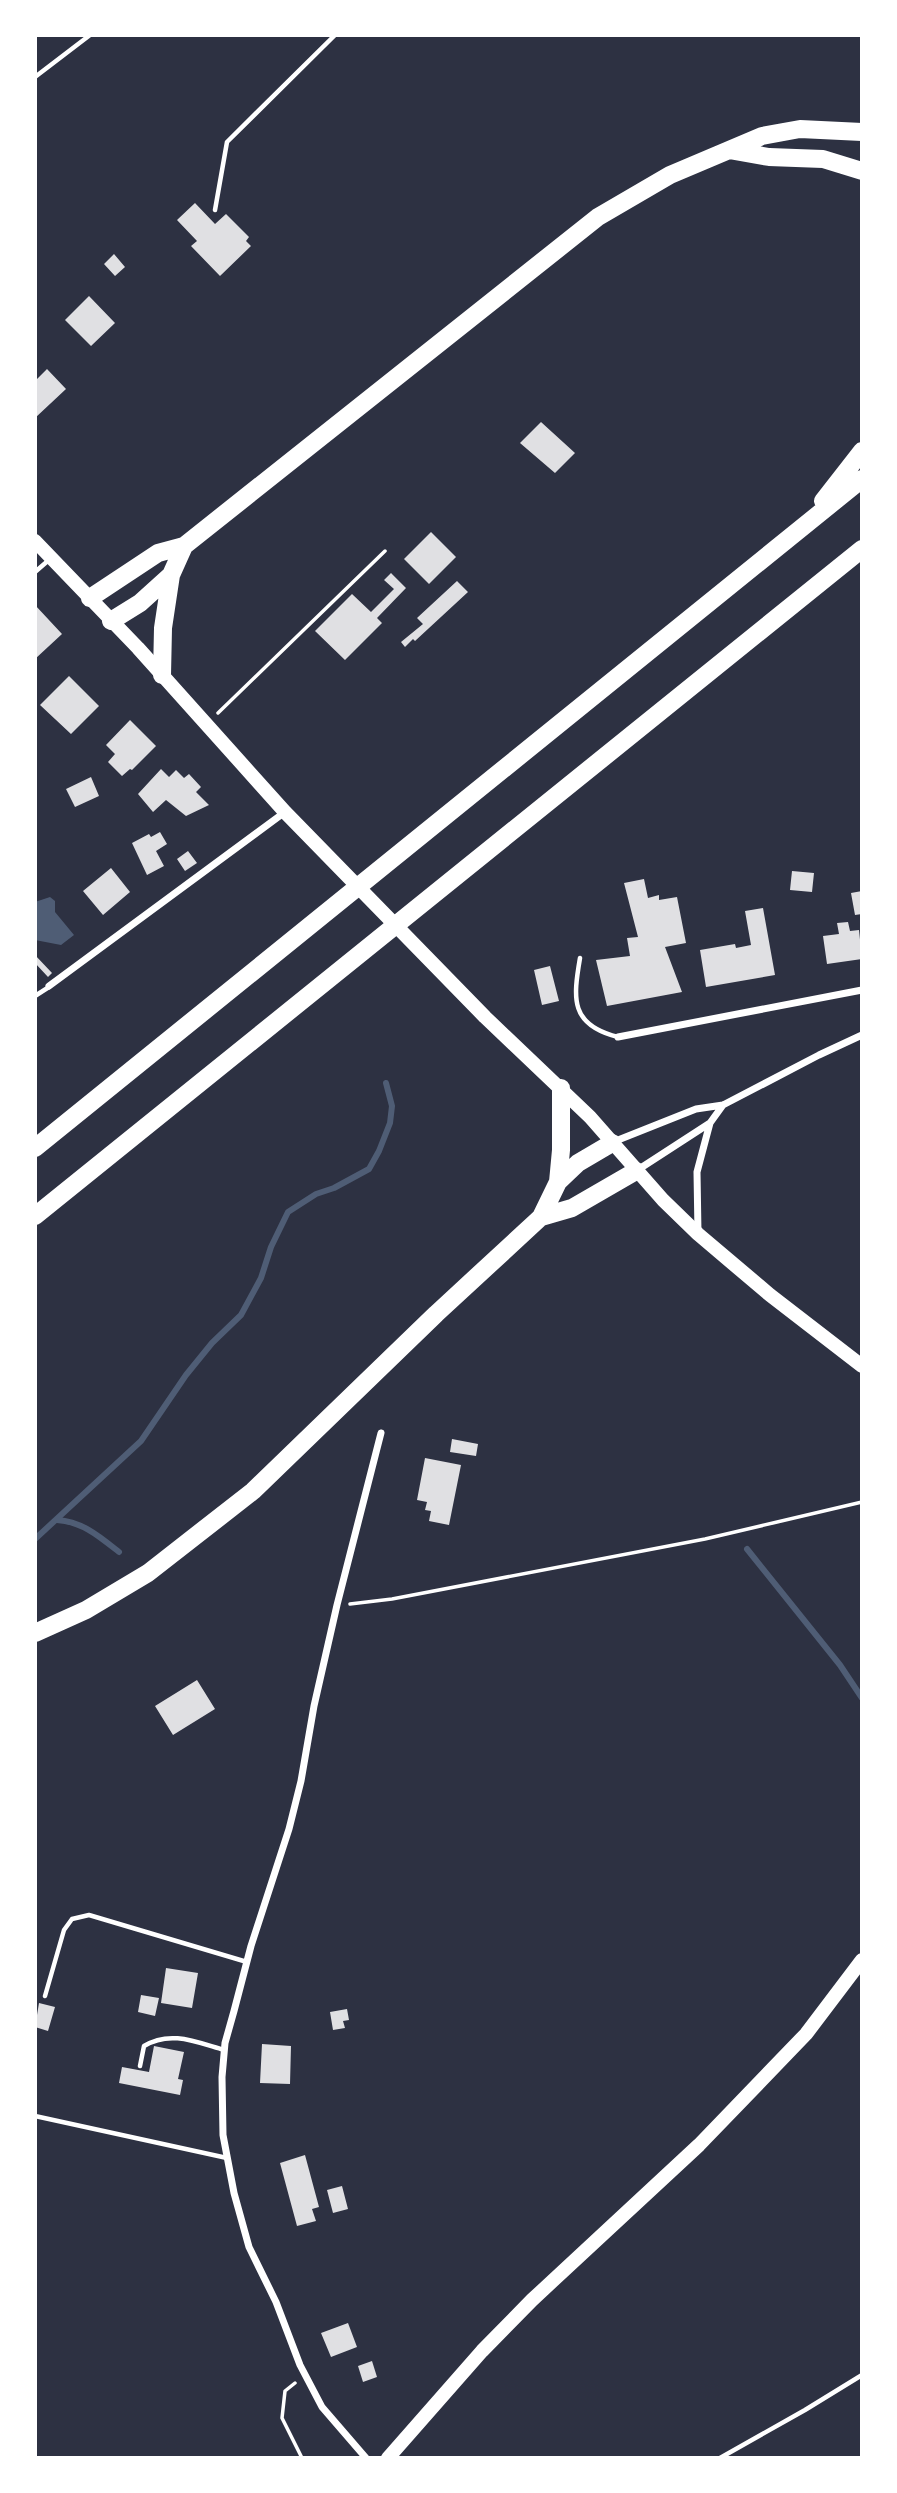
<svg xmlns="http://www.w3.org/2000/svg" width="897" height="2493" font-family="'Roboto Serif',serif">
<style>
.water{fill:#4f5d75}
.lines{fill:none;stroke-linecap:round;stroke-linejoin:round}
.stream{stroke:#4f5d75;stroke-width:6}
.building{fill:#e0e0e3}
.path{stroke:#fff;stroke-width:3.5}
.service{stroke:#fff;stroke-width:4.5}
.minor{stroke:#fff;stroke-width:7}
.secondary{stroke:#fff;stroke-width:14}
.motorway{stroke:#fff;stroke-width:18}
</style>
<rect width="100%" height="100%" fill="#2d3142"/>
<path class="water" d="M50,897L55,901V912L74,935L61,945L35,940V902Z"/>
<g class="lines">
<path class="stream" d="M57,1520C83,1522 99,1536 119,1552
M35,1539L141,1441L186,1375L212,1343L241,1315L261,1278L271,1247L288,1212L316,1194L334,1188L369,1169L379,1151L390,1123L392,1106L386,1083
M747,1549L840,1665L862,1698"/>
</g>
<path class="building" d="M195,203L215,224L226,214L249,237L246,241L251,246L220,276L191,246L197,241L177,220Z
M114,254L125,267L115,276L104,264Z
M89,296L115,323L91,346L65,320Z
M47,369L66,389L35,418V381Z
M541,422L575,453L555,473L520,443Z
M431,532L456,557L429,584L404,559Z
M391,573L406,588L377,618L382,623L345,660L315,631L352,594L371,612L394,589L384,580Z
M457,581L468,592L415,641L413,639L405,647L401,642L423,624L417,618Z
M35,605L62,634L35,659Z
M69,676L99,706L71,734L40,705Z
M130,720L156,746L132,770L130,769L122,776L108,762L115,754L106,745Z
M161,769L169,777L176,770L184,778L189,774L201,787L196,792L209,805L186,816L166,800L153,812L138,794Z
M91,777L99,796L75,807L66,789Z
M160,832L167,844L156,851L164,866L147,875L132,843L149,834L151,837Z
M188,851L197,863L185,871L177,859Z
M111,868L130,892L103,915L83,891Z
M792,871L814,873L812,892L790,890Z
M644,879L648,898L659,895V900L677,897L686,943L665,947L682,992L607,1006L596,960L630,956L627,938L638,937L624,883Z
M862,891V914L855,915L851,893Z
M763,908L775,975L706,987L700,950L735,944L736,948L751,945L745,911Z
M848,922L850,931L859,930L862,959L827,964L823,936L839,934L837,923Z
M35,955L52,973L48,977L35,963Z
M550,966L559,1001L542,1005L534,970Z
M452,1439L478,1444L476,1456L450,1452Z
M425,1458L461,1465L449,1525L429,1521L431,1511L425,1510L427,1502L417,1500Z
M197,1680L215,1709L173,1735L155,1706Z
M166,1968L198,1973L192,2008L161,2003Z
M141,1995L159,1998L155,2016L138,2012Z
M39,2003L55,2007L48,2031L35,2027Z
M347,2009L349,2020L343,2021L345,2028L333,2030L330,2012Z
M262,2044L291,2046L290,2084L260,2083Z
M154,2046L184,2052L178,2079L183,2080L180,2095L119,2083L122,2067L149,2072Z
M305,2155L319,2207L312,2209L316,2221L297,2226L280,2163Z
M342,2186L348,2209L333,2213L327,2190Z
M348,2323L357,2347L331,2357L321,2333Z
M372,2361L377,2377L363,2382L358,2366Z"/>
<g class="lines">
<path class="path" d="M218,713L385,551
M350,1604L392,1599L705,1539L862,1502
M295,2383L285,2391L282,2418L302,2458"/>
<path class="service" d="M35,77L90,35
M215,210L227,142L335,35
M35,572L50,559
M580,958C573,999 570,1025 618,1037
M35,996L49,987
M45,1996L64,1930L72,1919L89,1915L247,1962
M140,2066L144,2046C170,2030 196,2042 224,2050
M35,2116L227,2158
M720,2458L805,2410L862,2375"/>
<path class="minor" d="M49,986L285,812
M618,1037L862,990
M613,1142L696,1109L723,1105L819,1055L862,1035
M636,1171L710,1123L723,1105
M698,1233L697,1172L710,1123
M366,2458L322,2407L300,2365L276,2302L249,2247L234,2193L223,2135L222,2077L225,2043L234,2011L251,1946L289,1829L301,1781L314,1706L337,1605L381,1433"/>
<path class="secondary" d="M35,541L138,648L285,812L485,1017L590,1117L663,1200L698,1234L770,1295L862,1366
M388,2458L482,2351L532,2300L699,2145L806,2034L862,1960"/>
<path class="motorway" d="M729,150L769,157L823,159L862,171
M823,501L862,451
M90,598L158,553L184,546L598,217L670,175L762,136L800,129L862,132
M111,621L140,603L171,575L184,546
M162,675L163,628L171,575
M35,1148L862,479
M558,1182L578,1163L612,1143
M35,1216L862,549
M541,1217L572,1208L636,1171
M35,1633L86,1610L148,1573L253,1491L436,1314L541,1217L558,1182L561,1150V1088"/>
</g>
<rect width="897" height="2493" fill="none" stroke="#ffffff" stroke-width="74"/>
</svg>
